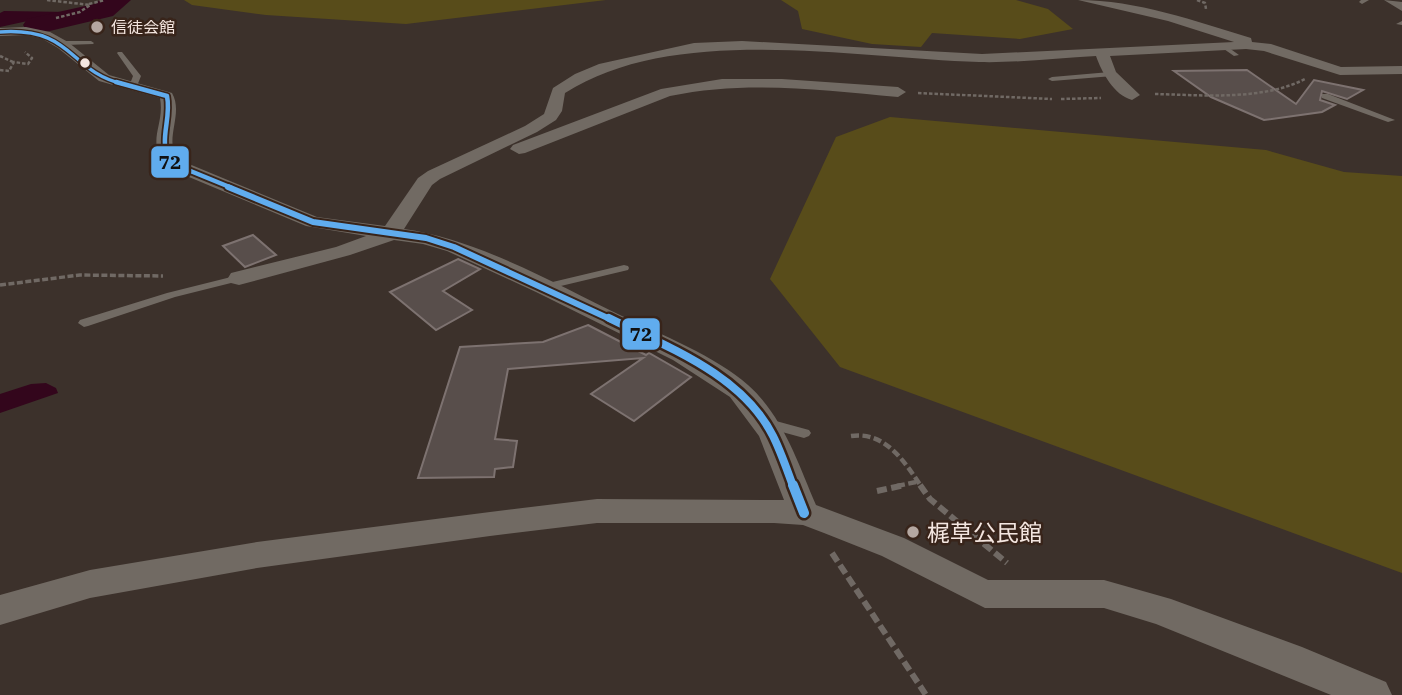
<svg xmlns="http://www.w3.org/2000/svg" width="1402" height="695" font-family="'IBM Plex Serif','Noto Sans JP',serif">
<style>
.green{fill:#584c1a}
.water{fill:#33061c}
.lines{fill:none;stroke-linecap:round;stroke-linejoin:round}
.river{fill:#33061c;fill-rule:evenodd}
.building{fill:#584e4b;stroke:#7d7270;stroke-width:2}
.path-far3{stroke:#706964;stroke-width:2.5;stroke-dasharray:3.5 2;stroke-linecap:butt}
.path-far2{stroke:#706964;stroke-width:3.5;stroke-dasharray:6 2.5;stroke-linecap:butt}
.path-far1{stroke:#706964;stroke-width:4.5;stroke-dasharray:8 3.5;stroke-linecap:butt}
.path{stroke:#706964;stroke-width:6;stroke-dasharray:10 4.5;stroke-linecap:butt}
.lane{fill:#716a63;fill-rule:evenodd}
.street{fill:#716a63;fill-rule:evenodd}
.bus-1-far4-casing{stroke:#38241a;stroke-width:6}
.bus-1-far3-casing{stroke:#38241a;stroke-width:8}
.bus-1-far2-casing{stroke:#38241a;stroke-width:10}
.bus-1-far1-casing{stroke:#38241a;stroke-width:13}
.bus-1-casing{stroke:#38241a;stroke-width:15}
.bus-1-far4{stroke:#60acee;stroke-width:3.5}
.bus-1-far3{stroke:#60acee;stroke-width:4.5}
.bus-1-far2{stroke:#60acee;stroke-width:6}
.bus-1-far1{stroke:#60acee;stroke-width:8}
.bus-1{stroke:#60acee;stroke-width:10}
.poi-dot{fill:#b4a7a1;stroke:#38241a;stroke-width:2.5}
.bus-dot{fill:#f4e6e0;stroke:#38241a;stroke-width:2.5}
.labels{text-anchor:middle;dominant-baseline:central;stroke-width:5;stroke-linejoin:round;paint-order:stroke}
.far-poi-label{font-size:16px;fill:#f4e6e0;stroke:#38241a;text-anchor:start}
.near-poi-label{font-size:23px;fill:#f4e6e0;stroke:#38241a;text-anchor:start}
.line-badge{stroke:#38241a;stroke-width:2.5}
.pale-badge-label{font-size:19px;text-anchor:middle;font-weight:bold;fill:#111}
</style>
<rect width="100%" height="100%" fill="#3c312b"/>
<path class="green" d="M184,0H606L406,24L266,15L192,5Z
M781,0H1016L1048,9L1073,29L1020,39L932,33L921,47L872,44L802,29L798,11Z
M890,117L1266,150L1344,172L1402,176V573L840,367L770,279L836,137Z"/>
<path class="water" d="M4,11L69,12L0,27V13Z
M46,383L56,388L58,393L0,413V394L31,384Z"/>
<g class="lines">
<path class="river" d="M100,0H131L113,16L37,34L27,31L23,25L27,19L94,4Z"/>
</g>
<path class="building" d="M1247,70L1296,104L1314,80L1363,90L1347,99L1322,91L1320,100L1335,105L1322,112L1264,120L1211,97L1174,71Z
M253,235L276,255L245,267L223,246Z
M458,259L480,269L443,291L472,310L436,330L390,292Z
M588,325L646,355L649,353L691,377L634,421L591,394L643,358L508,369L495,439L517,441L513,467L495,469L494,477L418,478L460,347L543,342Z"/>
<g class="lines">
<path class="path-far3" d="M47,0L90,5L80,12L56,18
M1197,0L1205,3L1206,9
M89,4L105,0
M0,56L13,62
M0,70L9,71L14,62L28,64L32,58L25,52
M918,93L1052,99
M1155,94C1202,95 1262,101 1305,79
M1061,99L1101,98"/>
<path class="path-far2" d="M0,285L80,275L163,276"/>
<path class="path-far1" d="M851,436C885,431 904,461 921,486
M897,486L916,482"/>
<path class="path" d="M920,485L930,499L1007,563
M877,491L905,485
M832,553L926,695"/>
<path class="lane" d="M1361,0H1369L1362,4L1359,2Z
M1402,21V25L1396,24Z
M91,41L94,43L93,44L65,45L62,43L65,41Z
M1221,45H1225L1239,55L1234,56L1221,47Z
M118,52H122L141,76L137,86L130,84L133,76L117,53Z
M1110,72L1114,74L1113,76L1052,81L1048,79L1052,77Z
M1322,94H1328L1395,120L1388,122L1322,98Z
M624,265L628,266L629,268L628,270L544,290L538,287L540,285Z
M239,275L244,278L243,280L175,297L88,326L84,327L78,323L80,320L167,293Z
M765,418L809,430L811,433L809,436L804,438L760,426L758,423L760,420Z"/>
<path class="street" d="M1078,0C1137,0 1195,21 1251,38L1252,42L1271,44L1341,67L1402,66V74L1340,75L1264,51L1246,49L1110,56L1116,72L1140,95L1132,100C1114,95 1102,73 1096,56C1057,58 1017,63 979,62C854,58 674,23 565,93L562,111L556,120L537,132L440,179L432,185L404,229C477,239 556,284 622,316C660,334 717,357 748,385C783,416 798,463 816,505L904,538L988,580H1104L1171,599L1302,647L1386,682L1392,695H1331L1156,624L1104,608H985L882,556L824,533L803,525L774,523H597L490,536L257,568L90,598L0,625V595L90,570L257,542L490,512L597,499L784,500L759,436L730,397L673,360L536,292L447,251L423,244L394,240L350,255L239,285L231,283L228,278L231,273L336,247L366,236L306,226L165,167C146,139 165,126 160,98L99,81L58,48L41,38L26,35L0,36V28L26,27L50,32L68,42L109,75L172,93C184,114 164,138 177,159L317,217L385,226L418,178L428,171L525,126L544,114L553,88L575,74L599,64L694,43L742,41L982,54L1234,42L1168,21Z
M1384,0L1402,2V11Z
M722,79H782L898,87L906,92L898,97C822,90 746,80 670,96L525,153L519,154L510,149L513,145L661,89Z"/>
<defs>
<path id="bus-1-far4" d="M0,32C74,27 68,71 123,84"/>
<path id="bus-1-far3" d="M116,82L167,96C172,120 157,141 171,163L232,188"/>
<path id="bus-1-far2" d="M228,187L313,222L426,238L454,247L612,320"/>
<path id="bus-1-far1" d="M609,318C667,347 742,374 773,436C781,452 787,470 793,486"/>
<path id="bus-1" d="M793,485L804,513"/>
</defs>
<use href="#bus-1-far4" class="bus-1-far4-casing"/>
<use href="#bus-1-far3" class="bus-1-far3-casing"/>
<use href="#bus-1-far2" class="bus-1-far2-casing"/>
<use href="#bus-1-far1" class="bus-1-far1-casing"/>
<use href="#bus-1" class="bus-1-casing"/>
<use href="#bus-1-far4" class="bus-1-far4"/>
<use href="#bus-1-far3" class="bus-1-far3"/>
<use href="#bus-1-far2" class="bus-1-far2"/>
<use href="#bus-1-far1" class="bus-1-far1"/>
<use href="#bus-1" class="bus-1"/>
</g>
<g class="poi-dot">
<circle cx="97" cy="27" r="7"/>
<circle cx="913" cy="532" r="7"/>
</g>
<circle class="bus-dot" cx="85" cy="63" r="6"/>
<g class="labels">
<g class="far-poi-label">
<text x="111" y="27">信徒会館</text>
</g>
<g class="near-poi-label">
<text x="927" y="532">梶草公民館</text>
</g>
</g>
<g class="line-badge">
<rect x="150" y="145" width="40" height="34" rx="7" fill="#60acee"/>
<rect x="621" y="317" width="40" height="34" rx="7" fill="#60acee"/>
</g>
<g class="pale-badge-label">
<text x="170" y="169">72</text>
<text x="641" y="341">72</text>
</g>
</svg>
